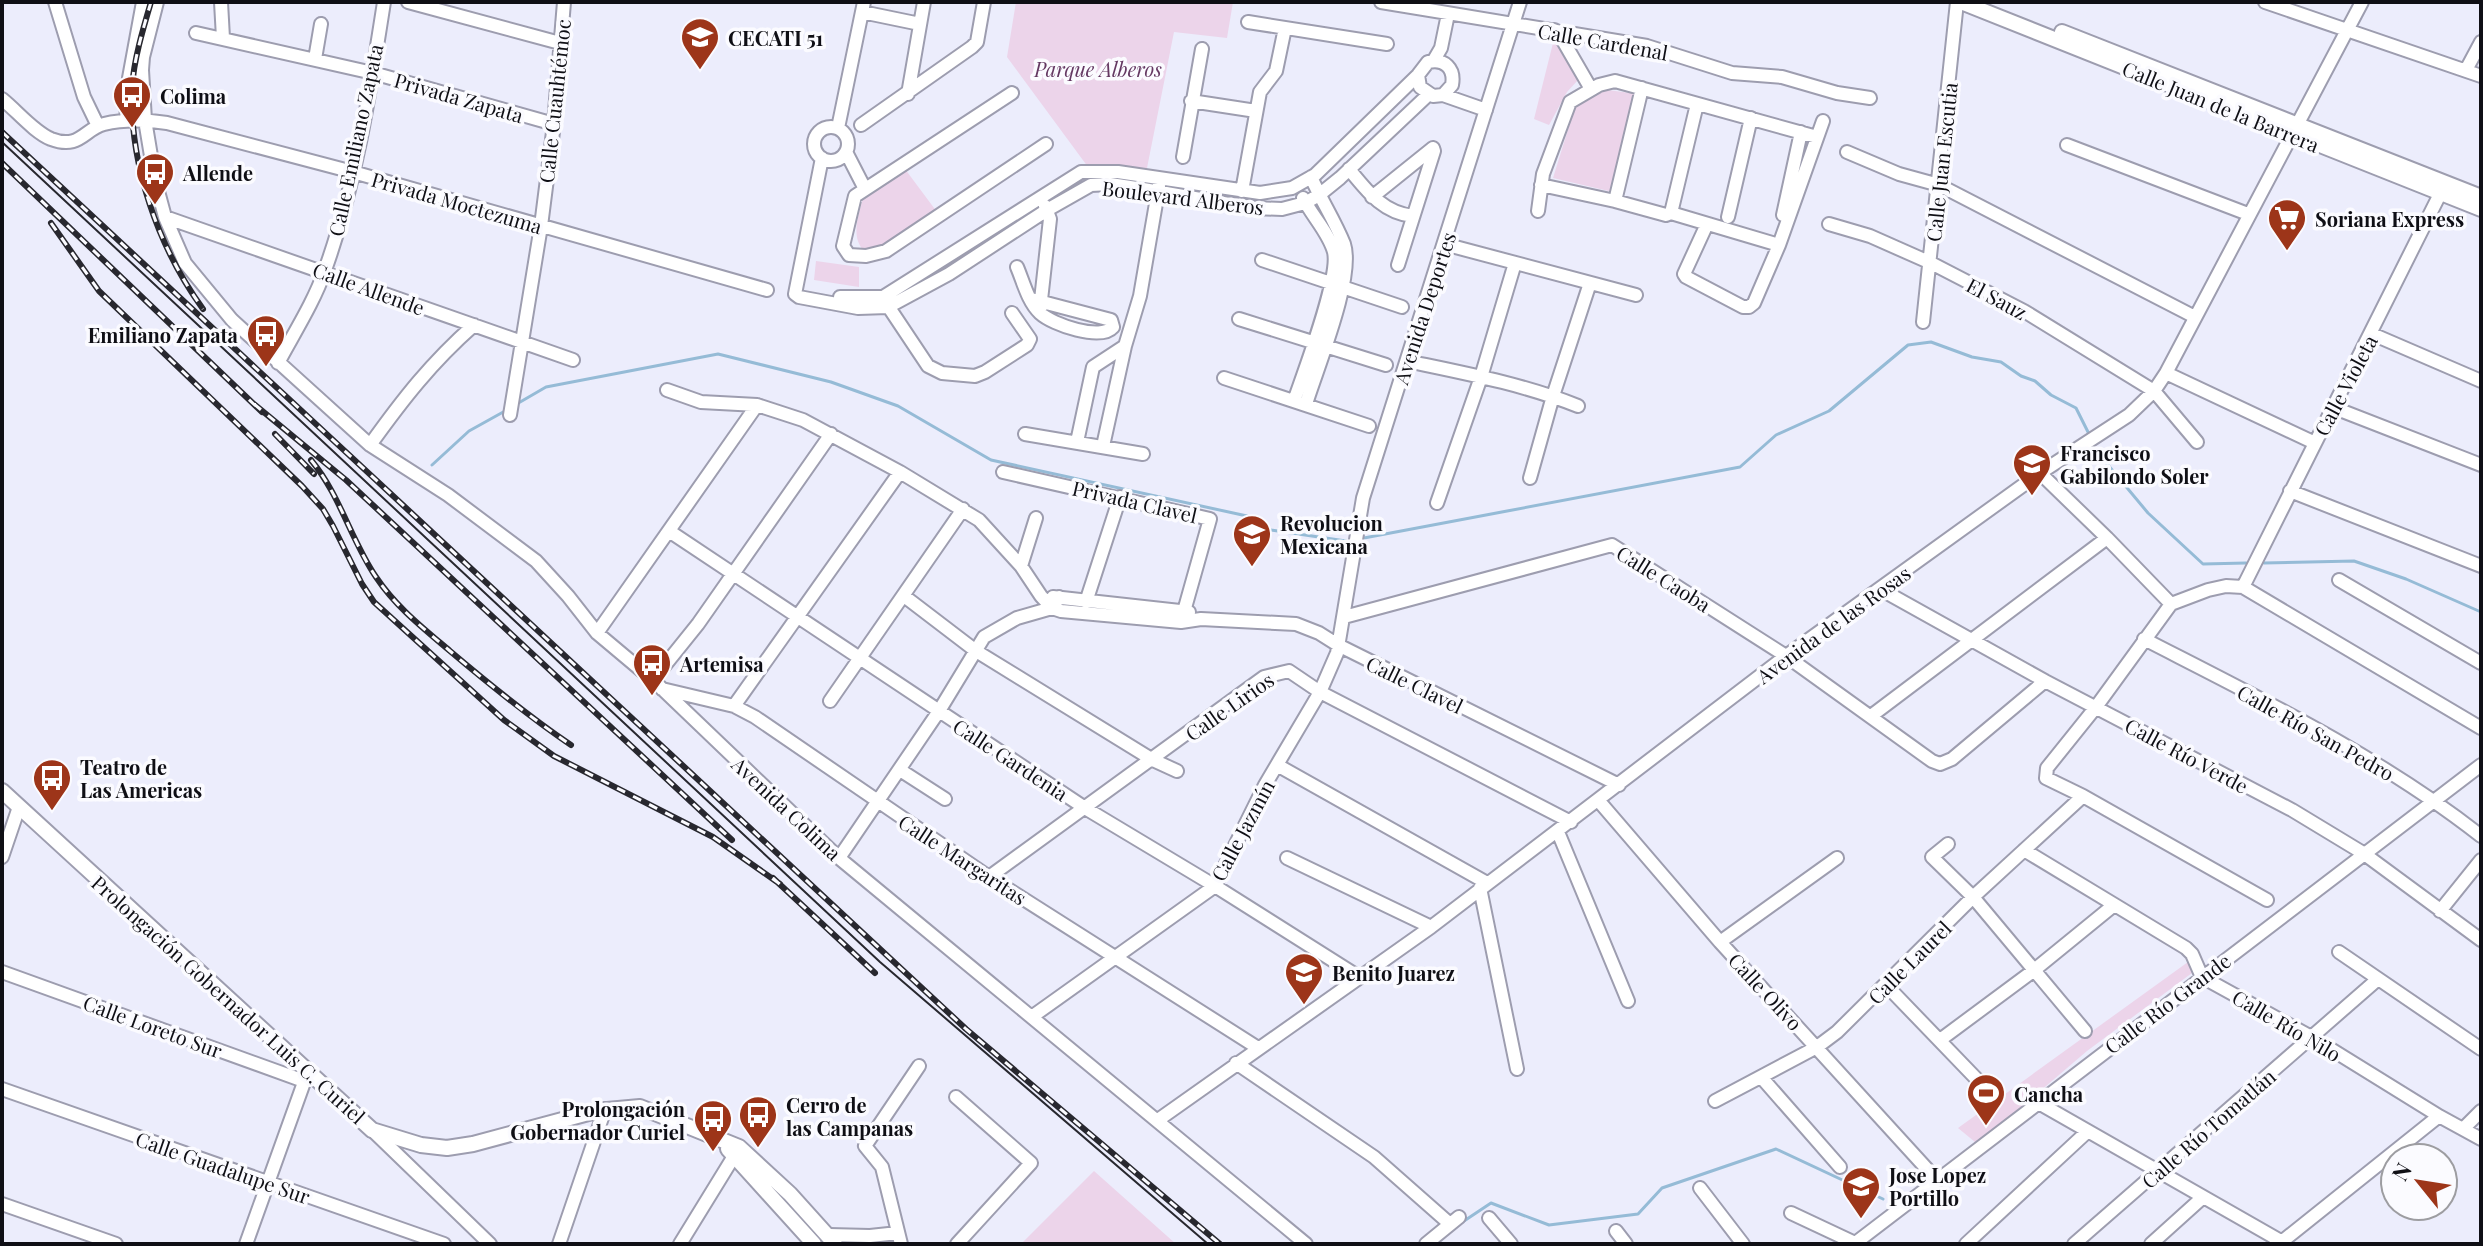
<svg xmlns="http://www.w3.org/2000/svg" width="2483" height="1246" font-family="'Playfair Display',serif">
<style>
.green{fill:#ecd4ea}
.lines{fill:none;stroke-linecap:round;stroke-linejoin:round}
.stream{stroke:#95bbd6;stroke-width:3}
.minor-casing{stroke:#9d9daf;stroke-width:16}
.major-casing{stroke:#9d9daf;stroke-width:18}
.minor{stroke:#fff;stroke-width:12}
.major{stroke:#fff;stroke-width:14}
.tram{stroke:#28282f;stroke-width:2}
.rail-casing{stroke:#28282f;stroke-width:6}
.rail{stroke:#fbfbff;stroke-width:3;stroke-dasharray:9;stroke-linecap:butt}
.labels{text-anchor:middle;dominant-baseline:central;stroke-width:7;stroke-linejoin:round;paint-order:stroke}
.poi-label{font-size:20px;font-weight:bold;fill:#0f0f15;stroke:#fbfbff;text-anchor:start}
.street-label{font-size:20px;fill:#0f0f15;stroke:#fbfbff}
.park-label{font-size:20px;font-style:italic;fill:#643862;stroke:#fbfbff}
</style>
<rect width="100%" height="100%" fill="#ecedfc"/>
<path class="green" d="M1016,2H1233L1227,38L1174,32L1147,168L1088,167L1007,57Z
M1554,39L1578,80L1567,92L1549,125L1534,119Z
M1600,89L1638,94L1613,192L1553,178L1575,107Z
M905,169L937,212L883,247L864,251C850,236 859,215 863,197Z
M816,261L859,267V287L814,280Z
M2188,962L2192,973L2087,1051L2005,1121L1977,1141L1975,1142L1958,1128Z
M1094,1171L1176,1244H1021Z"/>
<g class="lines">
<path class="stream" d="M515,405L546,387L718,354L831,382L898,406L991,460L1247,516L1271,530L1346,541
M2098,453L2148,513L2203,564L2246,563
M432,465L469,431L505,411
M1364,538L1740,467L1776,435L1829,411L1908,345L1931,342L1972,357L2001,362L2021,376L2035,381L2051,395L2076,408L2088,432
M2264,563L2354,561L2406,579L2481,612
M1461,1223L1491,1203L1549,1225L1638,1214L1662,1188L1776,1149L1883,1199"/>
<defs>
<path id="minor" d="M55,2L84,97L98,126
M157,2L143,57L142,70L145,120L155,180L165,217L185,263L232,320L370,445L448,495L536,561L568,596L597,633L653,680L839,858L1306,1244
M221,2L223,38
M408,2L560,43
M1381,2L1647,46L1732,73L1782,77L1837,93L1870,98
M2265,2L2481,76
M862,12L920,24
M1248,22L1387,44
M1554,30L1558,32L1591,89
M196,33L373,73L554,124
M315,59L321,24
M1434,60L1441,48L1448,14
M2466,70L2481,42
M1012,93L855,196L843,246L849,255L866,256L886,251L1046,144
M908,94L924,2
M1443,95L1486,110
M2,99C17,111 34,132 51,139C80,150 84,129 104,124C125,119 146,120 167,123L353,172L767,290
M1191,101L1256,111
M126,121L129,78L143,2
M861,125L972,47L977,42L984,2
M814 144a17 17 0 1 1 34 0a17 17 0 1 1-34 0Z
M838,128L864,2
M2067,145L2248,214
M846,152L865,189
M1847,152L1899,174L1939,185L2195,317
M1183,157L1202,49
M822,158L795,294L799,297L858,308L888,307L949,274L1047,210L1091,185L1110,184L1143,189L1252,208L1282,209L1305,203L1319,195L1340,178L1428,95
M1349,169C1367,191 1383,213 1413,216
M1541,185L1615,201L1666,215L1671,213L1779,245
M1242,191L1260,92L1276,71L1285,28
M1372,197L1433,148L1434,151L1398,265
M1615,201L1642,88
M1538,211L1543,174L1570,102L1599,85L1615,81L1817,137
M1671,213L1697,104
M1783,215L1801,132
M165,217L573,360
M1728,217L1751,118
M1707,224L1684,274L1686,277L1743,307H1749L1754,303L1779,245L1823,121
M1829,224L1870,236L1931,263L2024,311L2154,391L2197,442
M1444,244L1636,295
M1262,260L1402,307
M1017,267C1023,281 1028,302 1040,313C1053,325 1101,341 1113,327L1111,320L1031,299
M840,297H883L1081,172H1118L1260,193L1292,188L1315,175L1418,75L1428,62C1445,58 1455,69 1452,85L1443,95L1433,96L1420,87L1418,75
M884,300L928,366L942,373L975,376L985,372L1027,345L1030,339L1012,313
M1040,309L1050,219L1045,206
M1239,319L1386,365
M1923,322L1957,2
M2372,334L2481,381
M1407,361C1464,373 1523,384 1578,406
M278,363C294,333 314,302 325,270C356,184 370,92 384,2
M2166,373L2315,443
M1224,378L1369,426
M667,390L701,402L757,405L803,420L900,472L979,520L1021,566L1041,596L1052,608L1061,611L1181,622L1201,619L1296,624L1319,633L1338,645L1619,785
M1294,401C1304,372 1340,277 1334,252C1329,233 1312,216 1303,198
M1306,404C1317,368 1355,277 1344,244C1335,221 1321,200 1311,177
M2332,407L2481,465
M510,415L541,226L554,124L564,2
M1025,434L1143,454
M1077,442L1093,367L1125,346
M370,445C403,399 431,363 474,325
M1103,446L1125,346L1140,296L1159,186
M1003,472L1210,519L1181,622
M2040,473L2107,538L2171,604
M1530,478L1553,396L1590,283
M2290,491L2481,566
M1437,503L1481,377L1515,263
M669,531L1085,808L1215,886L1359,977
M1021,566L1036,518
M2339,580L2481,663
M2243,587L2444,186
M1880,589L2045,681L2292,810L2363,853L2481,940
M904,596L976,651L1153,760L1177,771
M1053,597L1189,612
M1086,602L1120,497
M1344,617L1612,545L1786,656L1932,761L1940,764L1952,759L2045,681
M597,633L757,405
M2144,639C2259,698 2379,756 2481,836
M653,680L698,624L831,434
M662,689L734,706L755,717L989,877L1258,1048
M830,701L963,509
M734,706L900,472
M1871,716L2107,538
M1277,765L1487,883
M900,770L945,799
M1598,800L1720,942L1937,1180
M1558,832L1628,1001
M1948,844L1932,857L1973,897L2085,1031
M2024,850L2186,948L2192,954L2202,977L2313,1038L2439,1116L2481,1139
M2,857L19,807
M839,858L939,711L984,637L1017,618L1052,608L1059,597
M1287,858L1431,927
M989,877L1264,677L1289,671L1320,692L1571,822
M1480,888L1517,1069
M2267,900L2083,796L2046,778L2047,768L2096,707L2171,604L2208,590L2226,586L2243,587L2481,728
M2440,911L2481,860
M1720,942L1837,858
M2339,952L2481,1049
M2,972L304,1081
M1886,985L1992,1095
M1033,1016L1215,886L1265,785L1320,692L1337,653L1363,498L1520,2
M1940,1040L2033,971L2114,905
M1236,1063L1374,1157L1450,1224
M1762,1078L1840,1167
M2,1089L444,1244
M956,1097L1031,1163L957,1244
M1715,1101L1817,1047L1837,1032L1973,897L2083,796
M2037,1102L2286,1244
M1158,1120L1431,927L1786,656L2040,473L2129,415L2154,391L2166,373L2362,2
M2463,1129L2481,1111
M372,1130L490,1244
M1700,1188L1743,1244
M2,1204L116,1244
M1791,1213L1857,1244
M1489,1218L1511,1244
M1616,1231L1626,1244
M829,1235L870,1236L898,1233
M246,1244L307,1074
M559,1244L605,1109
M680,1244L739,1148
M901,1244L882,1167L865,1146L919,1066
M1426,1244L1459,1217
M1854,1244L2481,765
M1966,1244L2088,1131
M2074,1244L2378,979
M2151,1244L2202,1198
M2279,1244L2439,1116"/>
<path id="major" d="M1961,2L2481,209
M2062,32L2481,197
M2,791L372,1130L421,1145L447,1148L473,1144L596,1111L640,1107L739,1147L790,1194L835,1244
M728,1149L814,1244"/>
</defs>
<use href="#minor" class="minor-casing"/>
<use href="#major" class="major-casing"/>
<use href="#minor" class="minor"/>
<use href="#major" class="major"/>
<path class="tram" d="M2,142L880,962L1208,1244"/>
<defs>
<path id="rail" d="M151,2C143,29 134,59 132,87C129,164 158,247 203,309
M2,132L966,1029L1220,1244
M2,163L262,412
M51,223L99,291L302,486L323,509L333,526L362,584L374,602L504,720L554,756L713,837L780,884
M254,404L346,480L732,840
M275,434L314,474
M311,460C340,495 351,540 376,577C396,607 423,628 450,651C489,684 528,716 571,745
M773,878L875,973"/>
</defs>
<use href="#rail" class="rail-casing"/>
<use href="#rail" class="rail"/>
</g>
<defs>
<symbol id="university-pin" viewBox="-11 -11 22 30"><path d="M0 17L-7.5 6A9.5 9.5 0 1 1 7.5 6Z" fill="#9d3519" stroke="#fbfbff"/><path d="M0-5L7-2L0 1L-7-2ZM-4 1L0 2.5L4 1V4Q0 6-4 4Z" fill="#fff"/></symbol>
<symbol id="bus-pin" viewBox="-11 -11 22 30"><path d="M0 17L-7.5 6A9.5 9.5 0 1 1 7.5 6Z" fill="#9d3519" stroke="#fbfbff"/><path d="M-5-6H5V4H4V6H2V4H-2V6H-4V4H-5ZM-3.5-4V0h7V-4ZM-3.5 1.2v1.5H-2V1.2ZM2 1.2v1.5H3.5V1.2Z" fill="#fff"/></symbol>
<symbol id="supermarket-pin" viewBox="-11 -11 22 30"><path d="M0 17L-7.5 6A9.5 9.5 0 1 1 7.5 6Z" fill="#9d3519" stroke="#fbfbff"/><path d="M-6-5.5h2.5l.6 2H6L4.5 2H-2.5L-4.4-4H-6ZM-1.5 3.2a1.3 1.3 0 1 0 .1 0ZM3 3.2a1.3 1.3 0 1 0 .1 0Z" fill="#fff"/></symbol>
<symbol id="school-pin" viewBox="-11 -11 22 30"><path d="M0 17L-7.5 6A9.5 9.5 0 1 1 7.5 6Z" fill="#9d3519" stroke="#fbfbff"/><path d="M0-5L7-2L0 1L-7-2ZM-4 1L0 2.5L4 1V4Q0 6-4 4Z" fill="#fff"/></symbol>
<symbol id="stadium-pin" viewBox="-11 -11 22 30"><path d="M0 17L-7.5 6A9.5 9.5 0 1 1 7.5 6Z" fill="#9d3519" stroke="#fbfbff"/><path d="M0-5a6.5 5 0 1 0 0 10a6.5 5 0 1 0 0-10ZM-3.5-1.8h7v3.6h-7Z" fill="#fff"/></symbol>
</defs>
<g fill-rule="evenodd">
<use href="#university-pin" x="678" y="15" width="44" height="60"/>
<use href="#bus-pin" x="110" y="73" width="44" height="60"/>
<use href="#bus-pin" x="133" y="150" width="44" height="60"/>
<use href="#supermarket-pin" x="2265" y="196" width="44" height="60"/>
<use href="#bus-pin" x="244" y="312" width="44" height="60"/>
<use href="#school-pin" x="2010" y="441" width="44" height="60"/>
<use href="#school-pin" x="1230" y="512" width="44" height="60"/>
<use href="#bus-pin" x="630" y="641" width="44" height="60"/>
<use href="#bus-pin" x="30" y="756" width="44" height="60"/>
<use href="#school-pin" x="1282" y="950" width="44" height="60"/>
<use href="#stadium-pin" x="1964" y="1071" width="44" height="60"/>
<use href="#bus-pin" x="736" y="1093" width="44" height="60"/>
<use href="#bus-pin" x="691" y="1097" width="44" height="60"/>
<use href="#school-pin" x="1839" y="1164" width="44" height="60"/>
</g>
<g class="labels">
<g class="poi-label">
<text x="728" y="37">CECATI 51</text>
<text x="160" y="95">Colima</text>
<text x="183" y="172">Allende</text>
<text x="2315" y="218">Soriana Express</text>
<text x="238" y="334" text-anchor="end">Emiliano Zapata</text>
<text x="2060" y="452">Francisco<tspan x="2060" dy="23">Gabilondo Soler</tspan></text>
<text x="1280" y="522">Revolucion<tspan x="1280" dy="23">Mexicana</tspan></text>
<text x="680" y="663">Artemisa</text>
<text x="80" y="766">Teatro de<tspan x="80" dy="23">Las Americas</tspan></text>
<text x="1332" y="972">Benito Juarez</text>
<text x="2014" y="1093">Cancha</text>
<text x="786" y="1104">Cerro de<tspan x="786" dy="23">las Campanas</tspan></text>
<text x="685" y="1108" text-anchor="end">Prolongación<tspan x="685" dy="23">Gobernador Curiel</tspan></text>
<text x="1889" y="1174">Jose Lopez<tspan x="1889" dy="23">Portillo</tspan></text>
</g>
<g class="street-label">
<text transform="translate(1603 41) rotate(10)">Calle Cardenal</text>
<text transform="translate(459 97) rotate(16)">Privada Zapata</text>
<text transform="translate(554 101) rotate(-84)">Calle Cuauhtémoc</text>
<text transform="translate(2221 106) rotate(22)">Calle Juan de la Barrera</text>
<text transform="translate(355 140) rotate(-78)">Calle Emiliano Zapata</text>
<text transform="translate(1941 162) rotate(-84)">Calle Juan Escutia</text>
<text transform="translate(1183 197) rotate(7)">Boulevard Alberos</text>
<text transform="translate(457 202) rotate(16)">Privada Moctezuma</text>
<text transform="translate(369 288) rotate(20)">Calle Allende</text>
<text transform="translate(1997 298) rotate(28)">El Sauz</text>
<text transform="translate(1424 308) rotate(-72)">Avenida Deportes</text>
<text transform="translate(2345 385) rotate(-62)">Calle Violeta</text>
<text transform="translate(1135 501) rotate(13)">Privada Clavel</text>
<text transform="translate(1664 578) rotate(32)">Calle Caoba</text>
<text transform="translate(1833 624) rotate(-36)">Avenida de las Rosas</text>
<text transform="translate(1415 684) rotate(26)">Calle Clavel</text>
<text transform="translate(1229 706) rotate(-35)">Calle Lirios</text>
<text transform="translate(2316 732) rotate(29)">Calle Río San Pedro</text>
<text transform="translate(2187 755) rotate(28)">Calle Río Verde</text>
<text transform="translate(1011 759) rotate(33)">Calle Gardenia</text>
<text transform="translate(787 808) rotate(43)">Avenida Colima</text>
<text transform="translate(1242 830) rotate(-62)">Calle Jazmín</text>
<text transform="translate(963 859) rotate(33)">Calle Margaritas</text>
<text transform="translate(1909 962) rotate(-45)">Calle Laurel</text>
<text transform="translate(1766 991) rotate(47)">Calle Olivo</text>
<text transform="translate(229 999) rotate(42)">Prolongación Gobernador Luis C. Curiel</text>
<text transform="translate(2167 1003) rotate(-37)">Calle Río Grande</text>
<text transform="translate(2287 1025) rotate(30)">Calle Río Nilo</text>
<text transform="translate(153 1026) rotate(20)">Calle Loreto Sur</text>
<text transform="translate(2208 1128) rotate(-41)">Calle Río Tomatlán</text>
<text transform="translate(223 1167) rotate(19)">Calle Guadalupe Sur</text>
</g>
<g class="park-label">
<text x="1098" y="68">Parque Alberos</text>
</g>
</g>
<rect width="2483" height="1246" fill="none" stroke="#0f0f15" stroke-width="8"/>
<g transform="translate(2419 1182) rotate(300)"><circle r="38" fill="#fbfbff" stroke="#9d9da1" stroke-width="2"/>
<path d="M0-6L14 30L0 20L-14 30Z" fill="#9d3519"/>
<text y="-12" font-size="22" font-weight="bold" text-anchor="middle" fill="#0f0f15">N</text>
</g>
</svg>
